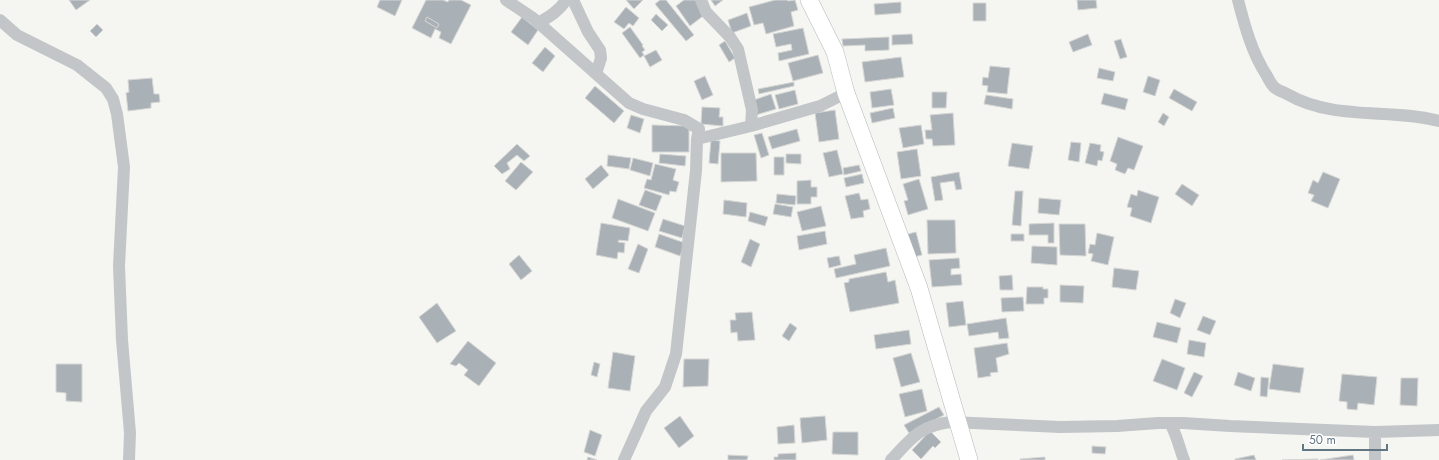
<svg xmlns="http://www.w3.org/2000/svg" width="1439" height="460" font-family="Jost,sans-serif">
<style>
.building{fill:#a9b1b7;stroke:#d6d6d4}
.lines{fill:none;stroke-linecap:round;stroke-linejoin:round}
.secondary-casing{stroke:#b4babe;stroke-width:18}
.street{stroke:#c2c6c9;stroke-width:12}
.secondary{stroke:#fff;stroke-width:17}
</style>
<rect width="100%" height="100%" fill="#f5f5f1"/>
<path class="building" d="M69,0H90L76,10Z
M380,0H402L395,16L377,7Z
M426,0H443L448,2L449,0H461L471,5L451,44L439,38L441,32L435,29L431,38L412,28Z
M626,0H643L634,9Z
M660,0H666L694,35L686,41L655,4Z
M684,0H701L703,16L690,26L676,6Z
M711,0H723L715,6Z
M775,0H787L788,1L795,0L798,10L791,12L794,26L766,34L763,23L754,25L749,7Z
M1077,0H1096L1097,8L1078,10Z
M901,2V13L875,15L874,4Z
M973,3H986V21H973Z
M626,7L639,18L633,26L629,23L624,29L614,22Z
M747,13L751,26L732,33L728,20Z
M656,14L668,25L662,31L651,20Z
M427,17L439,24L437,28L425,21Z
M522,17L538,30L528,45L511,32Z
M97,24L103,30L96,37L90,31Z
M630,27L643,45L642,46L645,50L642,52L644,55L640,58L622,33Z
M803,28L809,54L779,61L778,53L792,50L791,44L776,47L773,34Z
M912,34L913,44L892,45V35Z
M1088,34L1092,45L1073,52L1069,42Z
M889,37V50L865,51V45L843,46L842,39Z
M1121,39L1127,57L1120,59L1114,41Z
M725,41L735,58L729,62L719,45Z
M545,47L555,56L543,72L532,63Z
M656,50L662,60L650,67L644,56Z
M818,55L823,73L793,81L788,63Z
M901,57L904,77L865,82L862,62Z
M990,66L1010,68L1007,94L987,92L988,86L982,85L983,77L988,78Z
M1099,68L1115,72L1113,81L1097,78Z
M705,76L713,95L702,100L694,81Z
M1148,76L1160,80L1155,96L1143,92Z
M152,78L154,94H159L160,102L151,103V108L128,111L126,93L129,92L128,80Z
M794,82V86L759,94L758,89Z
M595,86L624,111L614,123L585,98Z
M891,89L894,105L872,108L870,92Z
M1174,89L1197,102L1192,111L1169,98Z
M795,90L798,104L779,109L775,95Z
M932,92H947L946,108H932Z
M1104,93L1128,99L1125,110L1101,104Z
M771,94L776,109L756,115L751,101Z
M986,95L1013,99L1012,109L984,104Z
M702,107L720,108L719,117H723V126L701,124Z
M893,108L895,118L872,123L870,113Z
M835,110L839,139L819,142L815,113Z
M953,113L955,145L933,146L932,139H926L925,130H932L930,115Z
M1163,113L1169,117L1164,126L1158,122Z
M631,115L644,119L640,133L627,128Z
M652,125L689,126V152H652Z
M921,125L924,144L903,148L899,128Z
M797,129L800,141L772,149L768,137Z
M762,133L769,155L761,158L754,135Z
M1118,137L1143,146L1134,170L1128,168L1125,174L1115,170L1117,164L1110,161Z
M711,140L720,141L718,164L709,163Z
M1071,142L1081,143L1079,162L1068,160Z
M1012,143L1033,146L1029,169L1008,166Z
M1090,143L1101,145L1100,151L1104,152L1102,161L1098,160L1097,166L1085,163Z
M517,144L530,156L524,161L517,155L507,163L510,169L502,174L494,166Z
M917,149L921,176L901,179L897,152Z
M837,150L843,174L829,177L823,153Z
M721,153H756L757,181L721,182Z
M660,154L686,156L685,166L659,163Z
M786,154H801V164L786,163Z
M608,155L631,158L629,169L607,166Z
M774,157H784V175H774Z
M633,158L653,163L650,176L630,170Z
M521,162L533,172L516,190L505,181Z
M655,164L676,169L673,180L679,182L676,192L670,191L669,195L644,188L647,179L651,180Z
M601,165L609,175L593,189L585,179Z
M859,165L861,171L844,175L843,168Z
M959,172L962,189L956,190L954,181L940,183L943,200L935,201L931,177Z
M1323,172L1340,179L1328,208L1311,201L1314,195L1308,193L1313,180L1318,183Z
M862,174L864,183L846,187L844,178Z
M919,179L928,209L908,215L904,201L908,200L903,184Z
M811,180V187H817V197H811V204H797V181Z
M1182,184L1199,195L1192,206L1175,194Z
M645,190L662,196L656,211L639,205Z
M1138,190L1159,197L1151,223L1130,216L1132,208L1127,207L1131,194L1137,196Z
M1015,191H1023L1021,226L1012,225Z
M859,193L861,200L868,199L870,209L863,211L864,217L851,219L845,196Z
M777,194L796,196L795,205L776,203Z
M1039,198L1061,200L1059,215L1038,213Z
M618,199L655,213L648,231L612,218Z
M724,200L747,203L746,217L723,214Z
M775,204L793,207L791,217L773,214Z
M821,206L826,226L802,231L797,212Z
M750,212L768,217L765,226L748,221Z
M663,219L685,226L682,238L659,231Z
M927,220H955L956,253L928,254Z
M601,223L630,228L628,241L619,240L618,242L625,243L624,253L618,252L617,259L596,255Z
M1054,223V243H1048V235H1029V224Z
M1059,224H1085L1086,256L1060,255Z
M825,231L827,244L799,250L797,236Z
M916,232L922,255L914,257L908,234Z
M1097,233L1114,237L1108,265L1091,261L1093,254L1088,253L1090,244L1095,245Z
M659,234L685,243L680,256L655,247Z
M1011,234H1024V241H1011Z
M750,239L760,244L751,267L741,262Z
M638,244L648,249L639,273L628,269Z
M1032,246L1057,247V265L1031,263Z
M886,248L890,266L836,278L834,269L856,264L854,255Z
M519,255L532,271L521,280L509,264Z
M839,256L841,265L829,268L827,258Z
M959,258L960,268L951,269V275L961,274L962,285L932,287L929,260Z
M1114,268L1139,271L1136,290L1112,287Z
M886,272L888,282L895,280L899,303L850,312L844,283L849,282V279Z
M1012,275L1013,290H1000L999,276Z
M1060,285L1084,286L1083,303L1060,302Z
M1027,287H1043V289H1048V298H1044V304H1026Z
M1023,297L1024,311L1002,312L1001,298Z
M1175,299L1186,303L1180,318L1170,313Z
M963,301L966,325L949,327L946,303Z
M437,303L456,331L437,343L419,317Z
M752,312L755,340L738,341L737,332L731,333L730,320H736L735,313Z
M1203,316L1216,321L1210,335L1197,330Z
M1006,318L1009,338L999,339L998,332L969,336L967,324Z
M1157,322L1181,328L1177,343L1153,337Z
M790,323L797,328L789,341L782,336Z
M909,330L911,344L876,349L874,335Z
M1189,340L1206,343L1204,357L1187,354Z
M468,341L496,363L479,386L464,375L468,370L459,363L456,366L450,364Z
M1007,343L1009,354L996,358L998,372L990,373L991,376L978,378L974,348Z
M613,352L635,356L630,391L608,388Z
M911,353L920,382L901,387L893,358Z
M684,359H709L708,386L683,387Z
M1162,359L1185,368L1177,390L1153,381Z
M594,362L600,364L597,377L591,375Z
M56,364H82V402L66,401V393L56,392Z
M1273,364L1304,368L1300,393L1269,389Z
M1194,372L1203,376L1192,397L1184,393Z
M1238,372L1255,378L1251,391L1234,385Z
M1342,374L1377,377L1374,405L1358,403L1357,410L1347,409V402L1339,401Z
M1261,377L1269,378L1267,397L1260,396Z
M1401,378H1418L1417,406L1400,405Z
M922,389L927,411L905,417L899,394Z
M939,407L944,415L909,433L904,425Z
M680,416L694,436L679,448L664,428Z
M825,416L827,440L802,443L800,418Z
M794,425L795,443L778,444L777,427Z
M590,430L602,435L595,456L584,452Z
M930,431L941,442L935,448L933,446L921,459L912,450Z
M833,432H858V455L832,454Z
M1092,446L1106,447L1105,454L1092,453Z
M796,453V460H774V457H778V454Z
M728,455L748,456L747,460H728Z
M1254,455L1256,460H1235V459Z
M1353,455L1354,460H1320Z
M588,457L597,460H587Z
M1045,457V460H1020V459Z
M1318,459V460H1282Z"/>
<g class="lines">
<defs>
<path id="secondary" d="M809,0L835,52L846,93L919,288L969,460"/>
</defs>
<use href="#secondary" class="secondary-casing"/>
<path class="street" d="M506,0L533,18L629,103L643,109L684,120L699,129L697,139L751,126L820,106L846,93
M573,0L588,32L600,50L601,58L596,74
M701,0L706,12L730,37L738,49L752,110L751,126
M1238,0C1245,27 1252,53 1267,76C1269,80 1271,84 1274,87C1277,90 1283,92 1287,94C1334,121 1389,108 1439,121
M0,20L17,35L77,65L106,88L113,99L117,114L124,167L119,266L122,340L130,433L129,460
M538,23C549,17 559,11 566,0
M1170,423C1177,435 1179,447 1184,460
M624,460L646,411L665,387L676,354L696,171L697,139
M891,460C911,439 919,426 950,422L1060,427L1117,426L1158,423H1183L1230,426L1375,432L1439,430
M1375,460V432"/>
<use href="#secondary" class="secondary"/>
</g>
<path d="M1303 444v6h84v-6" fill="none" stroke="#637683" stroke-width="2"/>
<text x="1309" y="444" font-size="12" fill="#637683" stroke="#ffffff" stroke-width="3" paint-order="stroke">50 m</text>
</svg>
